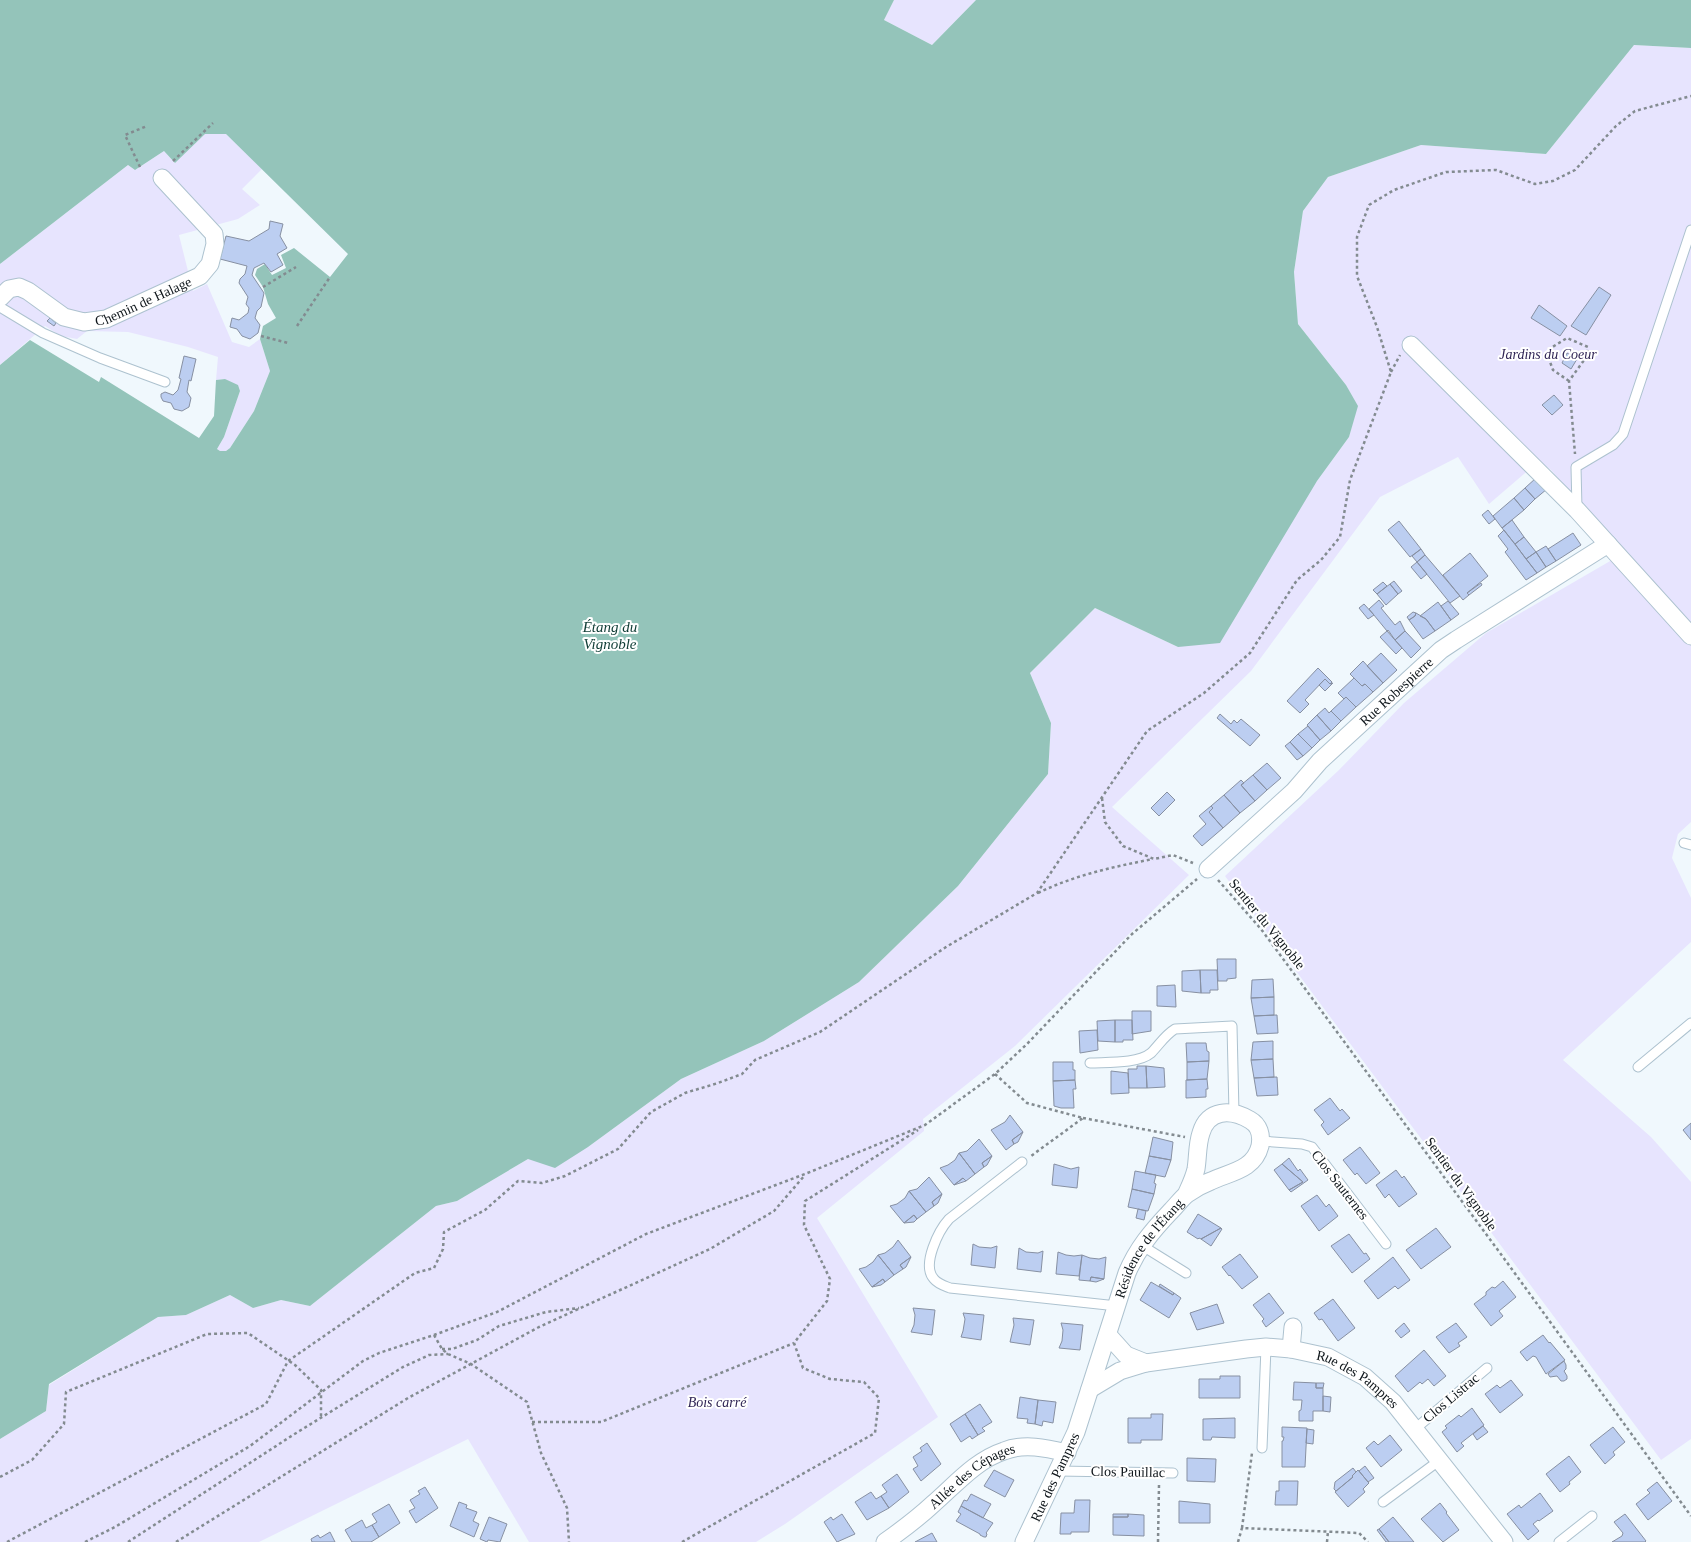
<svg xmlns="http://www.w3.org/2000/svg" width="1691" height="1542" font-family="Georgia,serif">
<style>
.green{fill:#e7e4fe}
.water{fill:#94c4ba}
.building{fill:#bccef1;stroke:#8790a2}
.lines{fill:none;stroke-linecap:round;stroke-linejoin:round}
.service-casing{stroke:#adc2cf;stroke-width:11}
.minor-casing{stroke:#adc2cf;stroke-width:19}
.path{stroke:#838b90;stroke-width:2.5;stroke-dasharray:3 3;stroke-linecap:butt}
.service{stroke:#fff;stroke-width:9}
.minor{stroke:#fff;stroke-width:17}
.labels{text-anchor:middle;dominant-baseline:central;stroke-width:4;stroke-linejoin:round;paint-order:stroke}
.street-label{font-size:14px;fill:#0e151a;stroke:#fff}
.park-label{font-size:14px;font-style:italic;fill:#302555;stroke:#fff}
.water-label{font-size:15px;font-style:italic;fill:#0f3c35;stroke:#fff}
</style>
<rect width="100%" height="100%" fill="#f0f8fd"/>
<path class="green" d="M894,0H976L932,45L884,20Z
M1634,45L1691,48V822L1678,834L1672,858L1691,898V942L1563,1060L1651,1137L1691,1182V1439L1661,1460L1225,876L1339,770L1404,703L1486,633L1624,553L1551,470L1539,461L1489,504L1458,457L1380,497L1251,671L1112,807L1189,875L1015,1046L923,1119L924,1131L817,1218L938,1417L785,1524L756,1542H529L468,1439L259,1542H0V1439L46,1411L49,1385L158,1317L186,1315L230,1295L253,1308L281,1300L310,1306L436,1206L457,1201L528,1159L588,1147L681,1079L764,1041L859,982L958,886L1048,774L1051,723L1030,673L1095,608L1178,647L1317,481L1349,437L1357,406L1346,385L1298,324L1294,272L1303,211L1328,177L1421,145L1546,154Z
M205,134H226L262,169L242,189L260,205L238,219L179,235L193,291L207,284L232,342L249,347L260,339L270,371L254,411L230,448L226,451H220L217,449L224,437L240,391L225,379L216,380L218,357L188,347L128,332L87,331L77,339L61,336L45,326L0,365V264L128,165L135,170L164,151L175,163Z"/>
<path class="water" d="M0,0H894L884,20L932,45L976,0H1691V48L1634,45L1546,154L1421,145L1328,177L1303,211L1294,272L1298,324L1346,385L1358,406L1349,437L1317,481L1220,643L1178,647L1095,608L1030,673L1051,723L1048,774L958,886L859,982L764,1041L681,1079L588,1147L555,1168L528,1159L457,1201L436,1206L310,1306L281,1300L253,1308L230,1295L186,1315L158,1317L49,1384L46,1411L0,1439V365L30,340L99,382L101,377L199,438L214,416L216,380L225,379L238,385L240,391L224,437L217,449L220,451H226L230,448L254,411L270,371L260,339L263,326L276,318L268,304L263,287L255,275L257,269L265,264L272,275L286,268L281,255L294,248L330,277L348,254L226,134H205L175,163L164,151L135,170L128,165L0,264Z"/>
<path class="building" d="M270,221L283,224L280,236L287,248L277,254L283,265L271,272L264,263L254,268L252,275L264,293L261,307L257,311L255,318L260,325L258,333L250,339L242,336L237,329L230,327L232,318L239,320L248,313L249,308L246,304L248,297L239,283L240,279L245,274L247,266L220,259L226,236L249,241L269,229Z
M1599,287L1611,295L1586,335L1571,326Z
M1539,305L1567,326L1560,336L1531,318Z
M50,318L56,323L54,326L47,321Z
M1567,353L1577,359L1571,369L1562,363Z
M184,356L196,359L191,381L189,380L187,392L191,398L189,407L182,411L174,409L171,403L163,401L161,397V394L165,392L173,395L178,390L181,379L179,378Z
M1554,395L1563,405L1552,415L1542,405Z
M1536,478L1547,489L1535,499L1525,488Z
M1525,488L1535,499L1524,510L1514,498Z
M1514,498L1524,510L1502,528L1493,516Z
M1488,510L1495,519L1489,524L1482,515Z
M1512,520L1524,537L1515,544L1502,528Z
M1399,521L1421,549L1410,557L1388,530Z
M1504,530L1537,573L1526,580L1505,552L1508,549L1498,536Z
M1573,533L1581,545L1556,561L1548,549Z
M1524,537L1536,552L1526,559L1515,544Z
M1546,546L1556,561L1546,567L1536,552Z
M1421,549L1425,555L1417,562L1412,556Z
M1536,552L1546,567L1537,573L1526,559Z
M1470,553L1488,576L1467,593L1469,595L1463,600L1443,575Z
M1425,555L1460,596L1450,603L1417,562Z
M1417,562L1427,574L1421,579L1411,567Z
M1394,581L1402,591L1398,594L1390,584Z
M1383,582L1387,586L1377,594L1373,590Z
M1481,583L1482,585L1469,595L1467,593Z
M1390,584L1398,594L1386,605L1377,594Z
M1379,600L1384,606L1381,608L1395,625L1400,621L1405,631L1395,640L1388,630L1387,631L1369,609Z
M1448,601L1459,614L1451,620L1441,606Z
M1438,602L1451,620L1435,631L1426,619L1420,616Z
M1364,604L1374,615L1368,619L1359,608Z
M1413,612L1416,613L1415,616L1409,620L1407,617Z
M1416,613L1426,619L1435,631L1423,639L1409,620L1415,616Z
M1387,631L1402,648L1396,654L1380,637Z
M1405,631L1421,648L1411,658L1395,640Z
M1381,653L1397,670L1383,683L1367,666Z
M1363,661L1383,683L1373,692L1365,684L1362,686L1350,674Z
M1318,668L1332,682L1330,684L1325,679L1305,700L1309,704L1300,713L1287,701Z
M1354,678L1362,686L1365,684L1373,692L1356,707L1346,697L1344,699L1338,693Z
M1325,679L1330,684L1333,683L1325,691L1319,685Z
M1346,697L1356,707L1341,721L1331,711Z
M1325,708L1329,713L1331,711L1341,721L1331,731L1317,715Z
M1220,714L1231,724L1234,720L1237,723L1241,719L1260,735L1250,746L1217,718Z
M1317,715L1331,731L1320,740L1307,725Z
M1308,726L1320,740L1312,748L1298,734Z
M1298,734L1312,748L1303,756L1290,742Z
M1290,742L1303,756L1297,760L1285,746Z
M1267,763L1281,778L1267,790L1253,775Z
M1253,775L1267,790L1255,801L1241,785Z
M1241,780L1244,783L1241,785L1255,801L1240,813L1224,795Z
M1167,792L1175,800L1159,816L1151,808Z
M1224,795L1240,813L1223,828L1209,812L1213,808L1211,806Z
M1211,806L1213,808L1209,812L1223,828L1202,846L1193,836L1206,824L1199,816Z
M1217,959H1236V978L1227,979V981H1218Z
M1200,970L1201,993L1182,991V971Z
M1200,970H1217L1218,990H1210V993H1201Z
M1273,979L1274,997L1251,998L1252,980Z
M1175,985L1176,1007L1157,1006V986Z
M1274,997V1015L1254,1016L1251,998Z
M1132,1011H1151V1031L1132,1034Z
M1277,1015L1278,1033L1257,1034L1254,1016Z
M1115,1020V1042L1098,1041L1097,1021Z
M1115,1020H1132L1133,1040H1123V1042H1115Z
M1097,1030L1098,1050L1080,1053L1079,1031Z
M1273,1041V1059L1251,1060L1253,1042Z
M1186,1043H1206L1207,1051L1209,1052V1061L1187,1062Z
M1273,1059L1274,1077L1254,1078L1251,1060Z
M1209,1061L1207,1079L1187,1080V1062Z
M1053,1062H1073V1070H1075V1080L1053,1081Z
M1137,1066H1146L1147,1088H1129L1128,1069H1137Z
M1146,1066L1164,1068L1165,1087L1147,1088Z
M1111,1071L1128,1073L1129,1093L1111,1094Z
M1277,1077L1278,1095L1257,1096L1254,1078Z
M1207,1079L1208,1089H1206V1097L1186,1098V1080Z
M1075,1080L1076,1089H1073L1074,1108H1061L1054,1106L1053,1081Z
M1330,1098L1340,1111L1342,1109L1350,1118L1328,1135L1321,1125L1324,1122L1314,1110Z
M1010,1115L1023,1132L1012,1140L1014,1144L1006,1150L991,1130L1005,1122Z
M1691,1123V1140L1683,1130Z
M1023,1132L1018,1142L1014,1144L1012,1140Z
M1153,1137L1173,1142L1171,1160L1149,1156Z
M979,1139L992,1156L982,1163L984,1167L975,1174L959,1153L967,1151Z
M1360,1147L1380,1173L1366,1184L1357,1173L1355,1175L1343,1160Z
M959,1153L975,1174L966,1181L963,1178L954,1185L940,1168L948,1165L955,1160Z
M992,1156L987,1165L984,1167L982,1163Z
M1149,1156L1171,1160L1165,1177L1145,1173Z
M1289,1158L1298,1171L1300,1169L1308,1180L1291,1192L1289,1190L1303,1182L1282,1164Z
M1054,1164L1071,1169L1079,1167L1077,1188L1052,1185Z
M1282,1164L1303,1182L1289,1190L1274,1170Z
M1396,1170L1402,1178L1404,1176L1417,1194L1399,1207L1389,1194L1385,1198L1376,1185Z
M1135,1171L1156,1175L1154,1183L1156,1184L1154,1194L1132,1189Z
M929,1177L942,1194L932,1202L934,1206L926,1212L909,1191L917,1189Z
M963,1178L966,1181L954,1185Z
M1132,1189L1154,1194L1148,1211L1128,1207Z
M909,1191L926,1212L917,1219L914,1215L904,1223L890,1206L897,1204L905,1198Z
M942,1194L938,1203L934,1206L932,1202Z
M1317,1195L1326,1207L1329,1204L1338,1216L1319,1231L1301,1206Z
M1138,1209L1146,1211L1144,1220L1136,1218Z
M1198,1214L1221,1228L1201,1239L1199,1238L1198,1239L1187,1232Z
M914,1215L917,1219L914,1222L904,1223Z
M1221,1228L1222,1229L1211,1246L1201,1239Z
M1436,1228L1451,1247L1421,1269L1406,1250Z
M1349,1234L1364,1254L1366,1253L1370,1259L1352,1273L1331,1246Z
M898,1240L911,1257L900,1265L903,1269L894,1275L878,1255L885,1253L893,1247Z
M973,1244L979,1247L991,1248L997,1246L995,1268L971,1265Z
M1019,1248L1026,1252L1038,1253L1043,1251L1041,1272L1017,1269Z
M1058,1252L1066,1255L1074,1256L1082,1255L1079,1276L1056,1274Z
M1240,1254L1258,1277L1242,1289L1230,1275L1229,1276L1222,1267Z
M878,1255L894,1275L885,1282L883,1279L872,1287L859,1269L866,1267L873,1262Z
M1082,1255L1090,1258L1099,1259L1106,1257L1104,1279L1091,1277L1090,1281L1079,1280Z
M911,1257L906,1267L903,1269L900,1265Z
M1393,1257L1410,1280L1398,1289L1395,1286L1378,1299L1364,1281Z
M1091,1277L1104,1279L1096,1282L1090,1281Z
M883,1279L885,1282L881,1285L872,1287Z
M1503,1281L1516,1297L1499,1311L1503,1316L1491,1326L1474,1304L1486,1295V1292L1492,1287L1495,1288Z
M1151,1282L1173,1295L1174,1293L1181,1298L1169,1318L1140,1300Z
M1160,1284L1174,1293L1173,1295L1159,1286Z
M1269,1293L1284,1313L1266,1327L1262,1321L1264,1319L1253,1305Z
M1333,1299L1355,1328L1338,1341L1322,1319L1319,1320L1314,1313Z
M1217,1304L1224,1323L1197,1330L1190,1313Z
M913,1308L935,1310L932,1335L911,1332L914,1325L915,1315Z
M963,1313L984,1315L981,1340L961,1337L963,1331L965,1319Z
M1013,1318L1034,1320L1030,1345L1010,1342L1014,1325Z
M1061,1323L1083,1325L1080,1350L1059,1348L1062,1341L1063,1330Z
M1404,1323L1410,1331L1401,1338L1395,1331Z
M1456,1323L1467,1337L1458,1343L1460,1346L1449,1353L1436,1337Z
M1543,1335L1549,1343L1550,1342L1565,1360L1546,1374L1536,1357L1533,1356L1527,1361L1520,1352Z
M1424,1350L1446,1376L1434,1386L1428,1379L1422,1384L1420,1382L1408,1392L1395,1376Z
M1564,1361L1566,1365V1369L1564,1371L1567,1376V1379L1564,1381H1561L1557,1376L1550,1377L1548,1374Z
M1220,1376H1240V1398H1199V1379H1220Z
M1511,1380L1523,1395L1500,1413L1485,1394L1497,1385L1500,1388Z
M1294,1382L1316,1383V1388H1323V1411H1313V1421H1299V1411L1301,1410L1302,1400H1293Z
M1316,1383H1324L1323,1388H1316Z
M1323,1396L1331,1397L1330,1412L1323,1411Z
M1020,1397L1038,1400L1035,1424L1027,1423L1028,1419L1017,1418Z
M1038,1400L1056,1402L1053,1423L1043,1421L1042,1426L1035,1424Z
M980,1404L992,1422L982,1428L985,1431L978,1435L965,1414Z
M1472,1408L1484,1425L1461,1443L1464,1446L1457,1452L1442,1432L1447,1428L1445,1426L1459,1415L1461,1417Z
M965,1414L978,1435L972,1439L970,1436L961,1442L950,1424Z
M1151,1414H1163L1162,1440H1141V1443H1128V1418H1151Z
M1235,1418V1438L1212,1437L1211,1440H1203V1419Z
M1483,1426L1488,1432L1477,1440L1473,1434Z
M1282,1427L1307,1428L1305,1467H1282V1441H1283L1284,1437H1282Z
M1613,1427L1625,1442L1613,1452L1615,1455L1605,1464L1590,1445Z
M1307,1429L1314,1430L1313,1444L1306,1443Z
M1390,1435L1402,1450L1381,1467L1366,1448L1374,1441L1378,1445Z
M927,1443L941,1464L921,1481L913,1469L918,1466L913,1457L922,1451L920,1448Z
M1569,1456L1581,1472L1569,1482L1570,1484L1560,1492L1546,1474Z
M1187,1458L1216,1459L1215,1482L1187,1481Z
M1365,1466L1374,1478L1368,1482L1359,1471Z
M1353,1468L1356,1472L1352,1476L1353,1477L1336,1491L1334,1489L1335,1482Z
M994,1470L1014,1480L1005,1497L984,1486Z
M1358,1470L1369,1483L1363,1489L1365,1492L1348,1507L1335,1492L1353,1477L1352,1476Z
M897,1474L909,1492L889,1508L881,1496L887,1492L882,1485Z
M1279,1481H1298L1297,1505H1275L1276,1491H1279Z
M1657,1482L1672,1501L1648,1520L1636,1504L1650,1493L1647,1490Z
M425,1487L438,1508L416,1523L409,1511L415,1508L410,1500L420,1494L418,1491Z
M871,1492L876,1499L881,1496L889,1508L867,1520L855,1502Z
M1540,1493L1553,1511L1539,1521L1538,1520L1533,1524L1539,1531L1528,1540L1507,1514L1519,1505L1521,1508Z
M971,1494L991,1504L983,1518L961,1506L964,1500L967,1501Z
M1075,1500H1090L1089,1532H1071V1534H1060L1061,1513H1074Z
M1179,1501L1210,1504V1523H1179Z
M459,1502L467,1505L466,1508L477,1512L473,1521L479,1524L474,1537L450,1526Z
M1440,1503L1447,1512L1446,1513L1459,1530L1443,1542L1421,1519Z
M389,1504L400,1523L379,1537L372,1525L377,1522L372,1514Z
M961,1506L993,1523L986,1533L987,1534L986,1537H984L980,1535V1534L956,1521L961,1514L958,1512Z
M842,1514L855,1534L837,1542L824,1522L831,1517L833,1520Z
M1113,1514H1128V1517H1113Z
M1128,1514L1144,1515V1536L1113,1535V1517H1128Z
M1625,1514L1646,1541L1645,1542H1612L1622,1536L1623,1533L1614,1522Z
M489,1517L507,1524L500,1542L488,1540L487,1542L480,1539Z
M1393,1517L1414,1542H1389L1379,1529Z
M362,1520L366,1528L372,1525L379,1537L371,1542H352L345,1530Z
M1379,1529L1389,1542H1386L1377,1530Z
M330,1532L335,1542H312L311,1539L318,1535L320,1538Z
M932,1533L937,1542H915Z"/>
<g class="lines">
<defs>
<path id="service" d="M0,307L43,333L100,358L165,382
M1577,509L1576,467L1613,445L1623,434L1691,230
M1684,843L1691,845
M1090,1063C1107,1062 1138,1064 1151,1053C1159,1045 1165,1035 1175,1029L1232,1026L1234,1113
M1638,1067L1691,1023
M1260,1141L1302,1144L1312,1147L1386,1244
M1022,1162L949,1219C939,1230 921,1265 934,1279C938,1284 945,1286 950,1288L1117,1306
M1141,1245L1186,1273
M1415,1429L1487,1368
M1262,1448L1266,1347
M1059,1471L1173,1473
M1383,1502L1440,1460
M1559,1542L1592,1516"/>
<g id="minor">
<path id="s1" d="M0,298L9,289L19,287L28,291L64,317L84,322L106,319L200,276L210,264L215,244L214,234L162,178"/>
<path d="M1411,345L1577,510L1691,636"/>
<path id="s2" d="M1208,869L1294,791L1320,761L1441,650L1456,640L1608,544"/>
<path d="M1108,1335L1126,1355L1146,1363"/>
<path d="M1291,1349L1293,1327"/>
<path id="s3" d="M1090,1389L1120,1371L1146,1363L1246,1349L1266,1347L1291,1349L1328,1357L1365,1377L1393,1402L1504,1542"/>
<path id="s4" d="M885,1542C902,1530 918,1518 933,1504C955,1485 976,1460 1004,1451C1024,1443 1046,1448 1067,1453"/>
<path id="s5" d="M1024,1542L1076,1432L1127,1273C1137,1249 1152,1231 1170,1212C1176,1206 1181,1199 1187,1194C1194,1189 1203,1184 1211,1181C1230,1172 1254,1170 1260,1146C1262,1135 1259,1125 1250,1120C1231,1109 1208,1109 1201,1133C1197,1145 1198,1157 1196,1169C1194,1178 1190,1186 1186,1195"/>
</g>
</defs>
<use href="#service" class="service-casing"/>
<use href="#minor" class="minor-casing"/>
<path class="path" d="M173,161L213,123
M140,167L125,135L147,126
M263,287L296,267
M297,326L330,277
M261,336L288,343
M1391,372L1400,355
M1569,381L1553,370L1546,351L1567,338L1588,347L1587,356L1569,381L1575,454
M1102,798L1105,822L1123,846L1154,859L1173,855L1193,863
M1218,880L1261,929L1503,1257L1691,1516
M1038,893C1075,875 1113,867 1153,859
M995,1074L1027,1103L1083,1118L1031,1156
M1083,1118L1185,1137
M434,1335L442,1349L448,1354L471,1364L527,1402L541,1453L567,1508L569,1542
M442,1349H452L477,1340L499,1326L546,1312L579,1308
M532,1422H601L794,1343
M0,1477L32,1460L64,1424L66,1392L207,1334L248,1333L295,1365L321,1390V1417
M1242,1528L1252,1453
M7,1542L266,1404L288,1361L415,1273L434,1268L443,1249L444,1232L485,1210L518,1181L542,1183L565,1176L618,1149L651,1112L685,1093L718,1083L742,1074L755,1060L820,1032L946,947L1037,893L1147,731L1204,693L1250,653L1297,580L1321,560L1340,537L1350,480L1391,372L1377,327L1357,276V237L1369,205L1394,190L1446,172L1496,170L1535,184L1553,181L1575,170L1616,126L1635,111L1691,96
M85,1542L115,1527L250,1446L363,1361L379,1353L434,1335L497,1312L646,1234L805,1174L925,1125L995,1074L1027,1044L1132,934L1197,879
M128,1542L293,1435L403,1367L429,1355L448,1354
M176,1542L408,1398L539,1327L710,1249L774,1211L805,1175
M682,1542L875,1433L879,1398L864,1382L830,1379L803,1368L794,1343L827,1301L830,1279L804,1225L805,1201L918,1130
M1158,1542L1159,1485
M1238,1542L1242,1528L1359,1533L1368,1542
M1327,1542L1328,1531"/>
<use href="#service" class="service"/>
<use href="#minor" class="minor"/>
</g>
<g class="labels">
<g class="street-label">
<text stroke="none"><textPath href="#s1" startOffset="161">Chemin de Halage</textPath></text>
<text stroke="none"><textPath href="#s2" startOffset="259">Rue Robespierre</textPath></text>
<text transform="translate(1267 924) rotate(51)">Sentier du Vignoble</text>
<text transform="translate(1461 1184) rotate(54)">Sentier du Vignoble</text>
<text transform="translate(1340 1185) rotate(52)">Clos Sauternes</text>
<text stroke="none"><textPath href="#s5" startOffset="321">Résidence de l'Étang</textPath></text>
<text stroke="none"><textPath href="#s3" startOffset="283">Rue des Pampres</textPath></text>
<text transform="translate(1451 1398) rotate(-40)">Clos Listrac</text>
<text transform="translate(1128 1472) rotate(1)">Clos Pauillac</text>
<text stroke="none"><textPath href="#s5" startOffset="72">Rue des Pampres</textPath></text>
<text stroke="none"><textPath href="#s4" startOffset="110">Allée des Cépages</textPath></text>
</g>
<g class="park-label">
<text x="1548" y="354">Jardins du Coeur</text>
<text x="717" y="1402">Bois carré</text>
</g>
<g class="water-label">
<text x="610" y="627">Étang du<tspan x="610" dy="17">Vignoble</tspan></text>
</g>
</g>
</svg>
